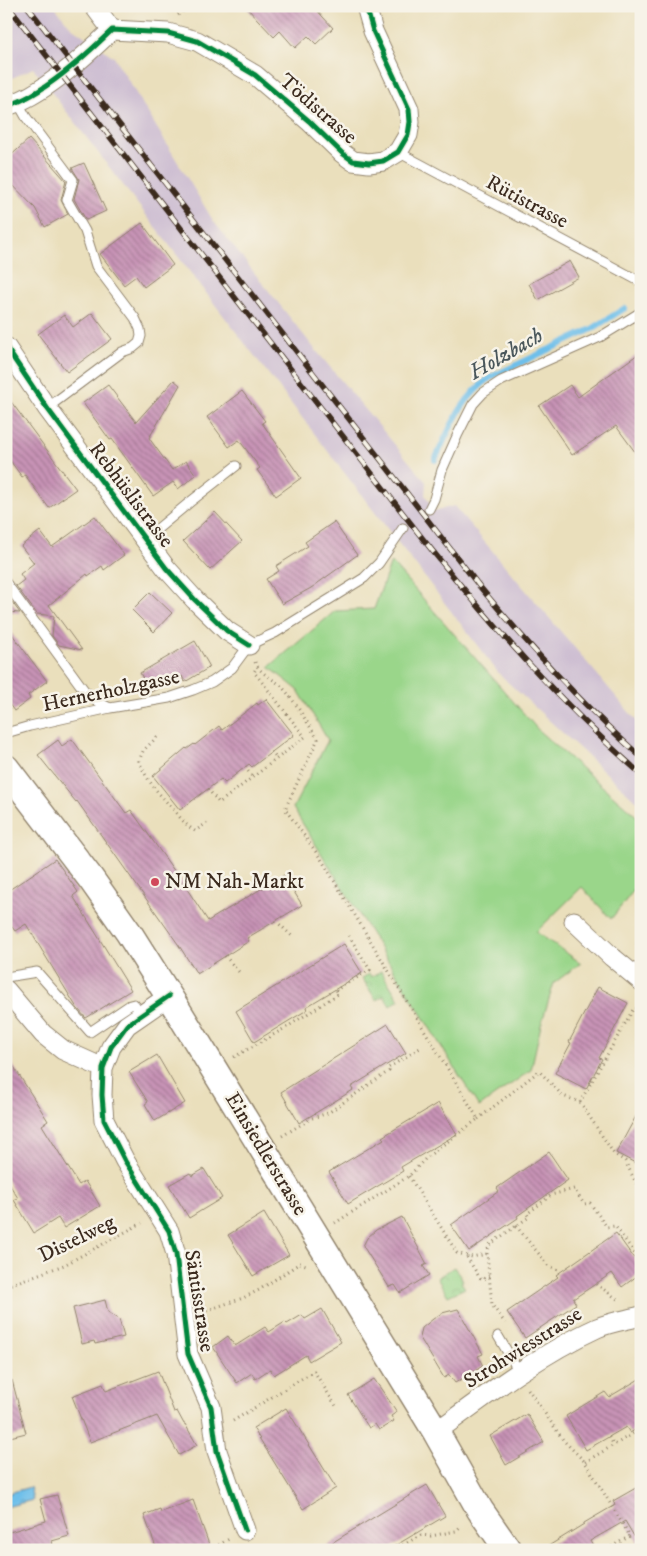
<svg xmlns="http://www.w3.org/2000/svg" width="647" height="1556" font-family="'IM FELL DW Pica',serif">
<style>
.industrial{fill:#cdbed2}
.green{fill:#9ad68a;stroke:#6a8054}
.park{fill:url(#park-crowns);stroke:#6a8054}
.water{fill:url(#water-ripples);stroke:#547484}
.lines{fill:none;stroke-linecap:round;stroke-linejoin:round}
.stream{stroke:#6ebfea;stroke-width:6}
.building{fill:url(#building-back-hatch)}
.service-casing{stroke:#92846d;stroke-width:11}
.minor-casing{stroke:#92846d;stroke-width:21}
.secondary-casing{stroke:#92846d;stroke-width:29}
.path{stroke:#92846d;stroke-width:3;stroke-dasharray:1 4;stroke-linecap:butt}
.service{stroke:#fff;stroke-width:9}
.minor{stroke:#fff;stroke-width:19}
.secondary{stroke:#fff;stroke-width:26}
.rail-casing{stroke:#3b2a1e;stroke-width:5.5}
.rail{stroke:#f7f3e8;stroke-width:4;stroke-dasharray:11;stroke-linecap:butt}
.cycleway-casing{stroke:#f7f3e8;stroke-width:8}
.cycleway{stroke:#00873e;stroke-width:5}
.poi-dot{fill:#d1495b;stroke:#f7f3e8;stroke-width:2}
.labels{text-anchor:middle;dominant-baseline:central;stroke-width:5;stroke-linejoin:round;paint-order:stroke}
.street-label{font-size:21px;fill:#3b2a1e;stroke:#f7f3e8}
.poi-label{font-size:21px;fill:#3b2a1e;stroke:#f7f3e8;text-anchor:start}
.water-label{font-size:22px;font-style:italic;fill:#4a575b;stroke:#f7f3e8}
</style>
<defs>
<pattern id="park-crowns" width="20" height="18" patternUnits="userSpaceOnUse" patternTransform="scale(1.25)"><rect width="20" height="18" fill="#9ad68a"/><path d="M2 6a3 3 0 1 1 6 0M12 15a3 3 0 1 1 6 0" fill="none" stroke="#86b877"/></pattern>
<pattern id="water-ripples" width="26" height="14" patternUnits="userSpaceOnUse" patternTransform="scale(1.25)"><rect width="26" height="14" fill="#6ebfea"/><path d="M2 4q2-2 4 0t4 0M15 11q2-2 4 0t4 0" fill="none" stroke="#5c9bbd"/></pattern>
<pattern id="building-back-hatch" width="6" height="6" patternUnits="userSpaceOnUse" patternTransform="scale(1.25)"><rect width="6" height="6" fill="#c793b6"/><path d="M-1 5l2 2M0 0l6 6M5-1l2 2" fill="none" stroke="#a37893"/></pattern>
</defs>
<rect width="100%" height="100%" fill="#f7f3e8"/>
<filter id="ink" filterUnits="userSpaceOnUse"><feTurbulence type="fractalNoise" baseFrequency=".02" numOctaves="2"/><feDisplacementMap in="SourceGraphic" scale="10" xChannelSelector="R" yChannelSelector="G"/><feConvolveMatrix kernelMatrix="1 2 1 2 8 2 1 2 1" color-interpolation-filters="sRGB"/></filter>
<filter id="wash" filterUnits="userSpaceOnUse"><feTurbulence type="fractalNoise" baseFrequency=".0096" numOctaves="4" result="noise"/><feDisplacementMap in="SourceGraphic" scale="20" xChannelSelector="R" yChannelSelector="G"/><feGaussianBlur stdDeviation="1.12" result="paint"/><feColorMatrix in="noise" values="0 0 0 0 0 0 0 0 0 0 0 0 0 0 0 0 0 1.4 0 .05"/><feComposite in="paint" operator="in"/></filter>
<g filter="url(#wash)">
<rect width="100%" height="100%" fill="#eadfbc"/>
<path class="industrial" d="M6,6H54L71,27L114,57L214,222L314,348L426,482L425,495L435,511L454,506L641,726V803L632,797L500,675L33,68L6,81Z"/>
<path class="green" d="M391,562L540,732L641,820V881L611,919L582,887L536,932L581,963L554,983L541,1025L531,1070L479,1107L293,808L328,740L298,690L269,667L335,611L374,609Z"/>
<path class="park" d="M381,971L399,1000L390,1006L384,996L376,1000L362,978L369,974L371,977Z
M454,1267L463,1281L461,1282L465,1288L448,1296L437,1278Z"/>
<path class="water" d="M30,1487L33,1500L6,1507V1494Z"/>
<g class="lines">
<path class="stream" d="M435,460C450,428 461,398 491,377L592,329L625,308"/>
</g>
<g id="blocks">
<path class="building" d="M245,6H313L333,28L316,44L308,36L295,48L280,31L274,37Z
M29,139L66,181L61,200L68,214L45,227L35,208L6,178V160Z
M84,163L106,211L86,220L74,199L79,179L72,168Z
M142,223L173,265L144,287L136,276L124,285L100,254Z
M570,261L579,277L538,300L529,284Z
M92,313L112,339L67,372L38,334L64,315L73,327Z
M641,352V460L616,426L572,455L539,406L570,385L578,397Z
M174,380L180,385L149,438L172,470L186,461L196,475L178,489L173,482L153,496L112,439L110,440L83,403L108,385L136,422Z
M242,391L265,421L262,423L301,478L276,496L257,470L260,468L239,440L229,447L207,417Z
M6,395L76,489L49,508L25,475L22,477L6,455Z
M215,512L242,541L210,570L183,541Z
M95,516L124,555L104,570L102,566L88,576L87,574L49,605L82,650L59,645L52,636L54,616L37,614L16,586L24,580L20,574L34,563L21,546L40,531L52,547Z
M334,522L357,555L311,588L282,604L266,579L279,571L276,566L308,546L305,542Z
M150,592L172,613L154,632L132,610Z
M6,594L20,613L6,612Z
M6,626L47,681L28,695L30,699L14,711L6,700Z
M195,641L210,667L185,682L182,676L151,692L140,673Z
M266,699L294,735L252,767L249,764L225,783L221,779L180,810L153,776L186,748L187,749L194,744L195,745L219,726L222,730L257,703L258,705Z
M72,739L126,813L131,810L185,886L208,921L284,875L302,905L247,938L249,941L197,974L178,944L77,801L76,802L38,755L58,740L62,746Z
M55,859L78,892L73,896L131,990L86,1018L77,1008L26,924L15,931L6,919V892Z
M344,944L362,973L306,1007L307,1010L254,1042L236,1011Z
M598,987L628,1003L599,1058L602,1059L586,1089L555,1073L571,1043L569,1042Z
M388,1024L406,1053L351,1087L353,1090L299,1123L281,1092Z
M6,1054L48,1121L42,1125L79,1185L85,1181L100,1206L64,1228L58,1218L34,1233L14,1200L18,1198L6,1179Z
M157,1055L185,1103L155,1121L145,1104L148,1102L129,1072Z
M438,1103L457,1134L401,1167L403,1171L348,1204L329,1172L384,1139L382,1137Z
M641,1107V1166L616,1153Z
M549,1152L568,1180L517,1216L518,1218L469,1251L451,1225L499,1191L497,1188Z
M204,1169L222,1198L189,1218L169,1185L190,1173L192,1176Z
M264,1213L289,1255L253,1276L228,1235Z
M402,1217L427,1264L423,1266L429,1275L400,1293L395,1285L389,1287L363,1246L367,1238L376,1230Z
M616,1233L641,1268V1273L622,1287L612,1273L573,1299L576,1304L525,1338L507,1312L558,1277L556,1275Z
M105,1300L108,1312L119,1319L124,1337L95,1344L94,1341L82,1344L73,1308Z
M322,1309L341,1342L309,1361L306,1355L274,1375L270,1369L255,1379L252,1373L237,1383L213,1347L228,1336L235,1346L265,1327L269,1332L285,1322L287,1324L302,1315L305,1319Z
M458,1309L483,1354L478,1356L483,1366L455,1383L449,1375L444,1378L420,1338L422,1328L433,1319L442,1313Z
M158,1371L174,1412L177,1411L184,1424H185L197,1445L179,1455L157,1416L90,1442L72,1396L103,1384L106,1391Z
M641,1378V1426L630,1433L626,1427L586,1450L566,1416L605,1392L609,1397Z
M374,1379L397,1412L391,1416L394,1421L379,1430L375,1424L369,1428L348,1395Z
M12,1380L26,1433L6,1438V1381Z
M286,1408L336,1488L303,1509L253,1428Z
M527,1414L544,1442L506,1465L490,1436Z
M427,1485L445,1516L388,1550H320Z
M641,1485V1548L625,1521L590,1541L595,1550H542L584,1524V1523L615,1505L613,1501Z
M57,1495L69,1536L52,1541L54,1550H6V1533L46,1521L40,1499Z
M193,1500L211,1550H157L144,1515L160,1509L161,1512Z"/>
</g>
</g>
<g filter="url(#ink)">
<use href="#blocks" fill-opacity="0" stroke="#92846d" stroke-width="1"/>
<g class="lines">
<defs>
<path id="service" d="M18,103L26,117L73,180L67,200L85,231L96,266L135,318L140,329L141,336L139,343L133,348L122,352L47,408
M398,152L641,282
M429,509L434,499L442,470L458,434L473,404L483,393L501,381L600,337L641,312
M144,540L190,502L236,466
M6,583L84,690L96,701L110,708
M6,733L30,726L110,708L169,698L193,690L212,682L232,668L249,645L275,633L364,578L379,563L403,528
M6,977L37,972L90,1032L130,1005L134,1004L142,1014
M498,1336L520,1373"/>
<path id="minor" d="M94,6L112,30
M6,106C41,97 86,55 112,30L168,33L197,41L255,75L309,121L342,153L353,161L369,163L383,161L398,152L408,135L410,122L409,109L373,31L366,6
M6,347L47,408L166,568L195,600L227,631L249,645
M574,921L612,957L641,981
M6,990L43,1034L63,1050L103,1068
M169,996L127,1025L111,1047L103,1068L102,1095L104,1120L125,1161L169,1231L176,1254L188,1354L211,1407L217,1451L245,1530
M436,1432C486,1395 540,1354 597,1328C610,1322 626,1320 641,1316"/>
<path id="secondary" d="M6,768L91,879L129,933L177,1009L436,1432L480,1510L508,1550"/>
</defs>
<use href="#service" class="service-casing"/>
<use href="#minor" class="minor-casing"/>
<use href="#secondary" class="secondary-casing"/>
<path class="path" d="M178,15L189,6
M255,662C260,675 276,679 284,689C297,704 307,723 318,739L285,809L321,859L478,1119L427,1157L409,1176L335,1223
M157,737L143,751L139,761C148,783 157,791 173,809C180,817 185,825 195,831L207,823
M271,752L277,759
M245,767L253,778
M208,789L219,803L305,737L254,672L257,667
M276,921L294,938
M225,956L239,972
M234,1057L287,1027L338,994L336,990L370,970L349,936
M580,1102L614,1154L625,1161L641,1193
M478,1119L539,1071L563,1096L580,1102L634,1008L641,1010
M282,1136L312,1118L328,1113L389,1071L388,1068L420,1048
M409,1176L457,1253L472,1257L487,1254L492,1305L505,1323
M516,1226L548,1265L560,1271
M487,1254L489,1245L529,1217L527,1214L551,1195L574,1189L584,1204L590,1203L607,1227L615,1226L641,1262
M467,1257L481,1280L489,1276
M596,1284L620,1301
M6,1286L64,1265L142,1223
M202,1312L243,1298L259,1290L300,1263L306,1265
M528,1389L564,1441L585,1462L630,1536L606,1550
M233,1421L314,1371L336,1406
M609,1437L614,1445
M585,1462L641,1429
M210,1550L229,1539
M394,1550L421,1535L431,1536L456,1531L462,1525"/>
<use href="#service" class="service"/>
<use href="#minor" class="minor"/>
<use href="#secondary" class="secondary"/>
<defs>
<path id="rail" d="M8,6L423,539C490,623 560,703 641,774
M27,6L480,587C530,647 582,705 641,757"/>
</defs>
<use href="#rail" class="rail-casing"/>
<use href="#rail" class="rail"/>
<defs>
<path id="cycleway" d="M6,106C41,97 86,55 112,30L168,33L197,41L255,75L309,121L342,153L353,161L369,163L383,161L398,152L408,135L410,122L409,109L373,31L366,6
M6,347L47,408L166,568L195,600L227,631L249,645
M169,996L127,1025L111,1047L103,1068L102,1095L104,1120L125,1161L169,1231L176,1254L188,1354L211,1407L217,1451L245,1530"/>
</defs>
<use href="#cycleway" class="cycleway-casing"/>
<use href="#cycleway" class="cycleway"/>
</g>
</g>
<circle class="poi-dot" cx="155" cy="882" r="5"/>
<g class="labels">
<g class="street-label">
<text transform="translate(318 109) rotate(41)">Tödistrasse</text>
<text transform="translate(527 202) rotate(28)">Rütistrasse</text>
<text transform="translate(131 495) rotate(53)">Rebhüslistrasse</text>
<text transform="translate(111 691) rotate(-12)">Hernerholzgasse</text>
<text transform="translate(266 1154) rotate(59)">Einsiedlerstrasse</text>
<text transform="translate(77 1239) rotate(-26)">Distelweg</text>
<text transform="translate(199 1301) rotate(81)">Säntisstrasse</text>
<text transform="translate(523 1348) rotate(-32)">Strohwiesstrasse</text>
</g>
<g class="poi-label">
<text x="165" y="882">NM Nah-Markt</text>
</g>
<g class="water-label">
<text transform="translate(506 354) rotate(-30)">Holzbach</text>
</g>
</g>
<rect width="647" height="1556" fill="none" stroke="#f7f3e8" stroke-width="25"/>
</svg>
